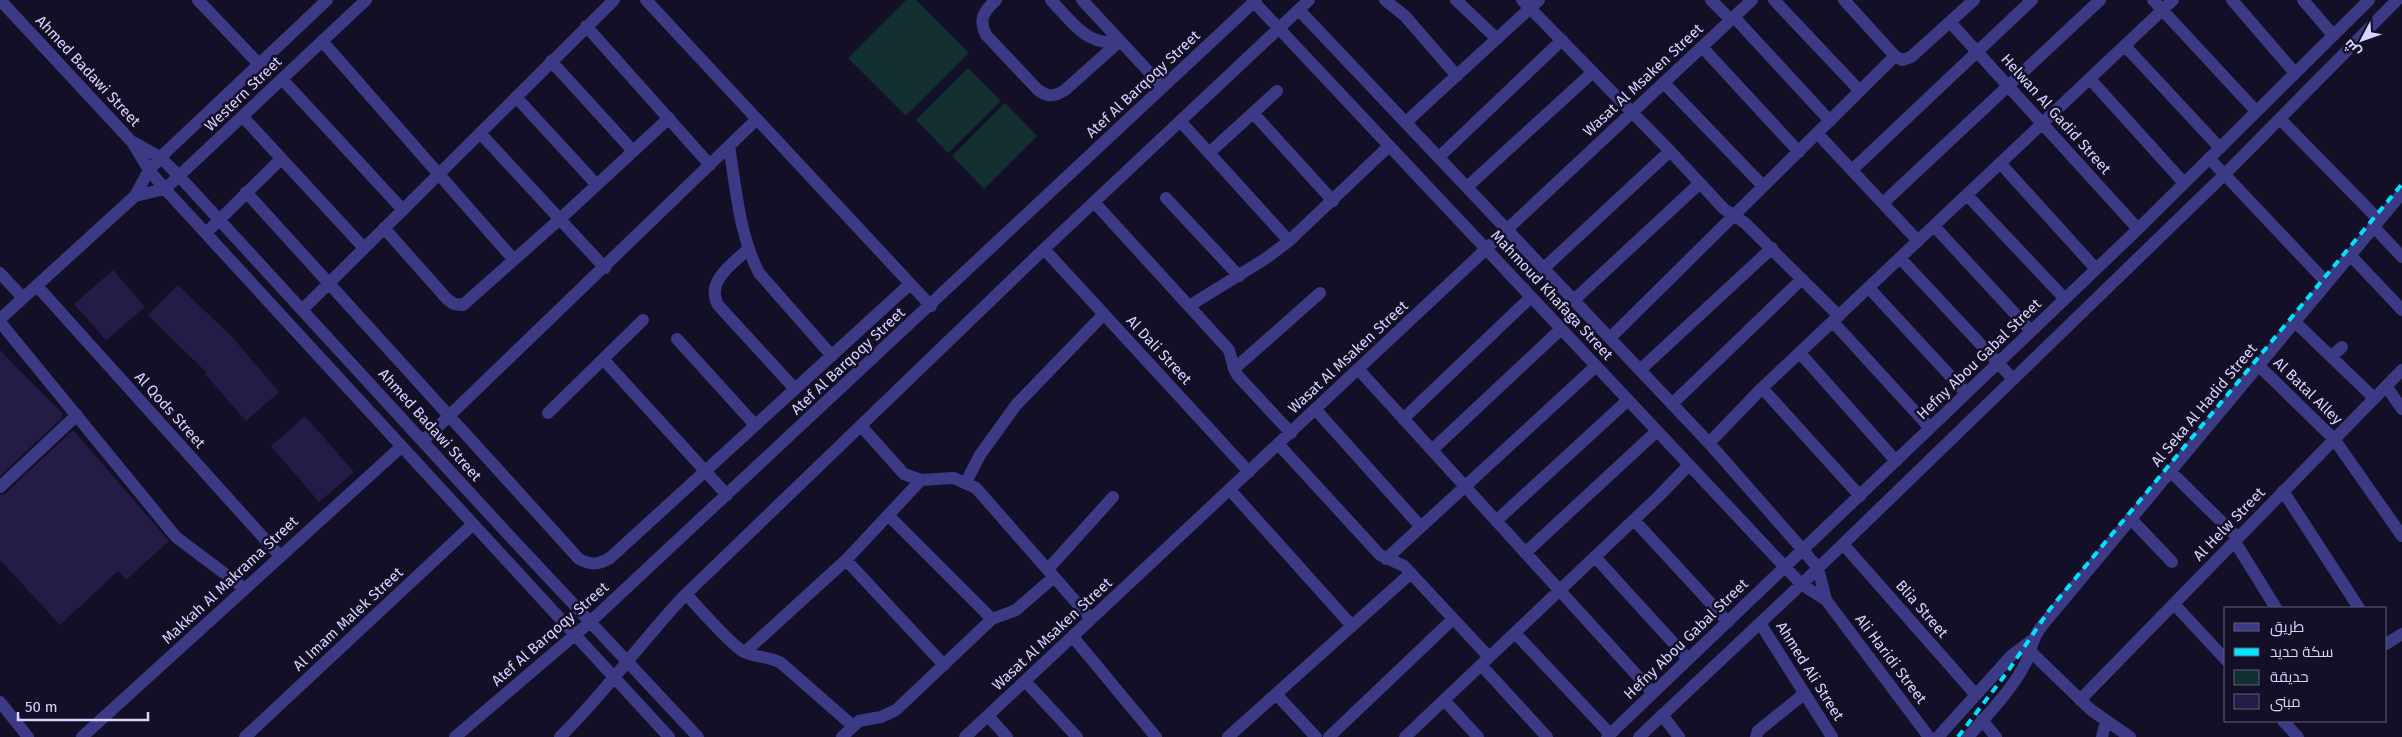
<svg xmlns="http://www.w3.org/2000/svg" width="2402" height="737" font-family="'Fira Sans',Cairo,sans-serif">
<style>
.green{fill:#12302f}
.building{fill:#241b47}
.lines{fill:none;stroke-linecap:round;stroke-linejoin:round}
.minor{stroke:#3d3a85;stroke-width:12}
.rail{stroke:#00e5ff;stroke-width:4;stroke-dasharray:8 6;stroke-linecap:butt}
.labels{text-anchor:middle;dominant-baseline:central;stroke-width:5;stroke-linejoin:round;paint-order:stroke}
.street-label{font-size:15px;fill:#d9d4ff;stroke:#130f26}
</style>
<rect width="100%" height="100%" fill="#130f26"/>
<path class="green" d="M906,0H916L969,53L906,116L848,58Z
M968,68L1001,101L948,153L916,120Z
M1005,103L1037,136L984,189L952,156Z"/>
<path class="building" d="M113,270L145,307L106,340L74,304Z
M178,285L233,338L279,392L246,421L205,374L207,373L148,315Z
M0,350L63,414L61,416L63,417L0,476Z
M305,416L354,472L319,502L271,446Z
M73,430L169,541L126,580L118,571L60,625L0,560V495L6,493Z"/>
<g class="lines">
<path class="minor" d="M0,0L132,142L149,170L165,189L669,737
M198,0L259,64
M646,0L931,306
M996,0C984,11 978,19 986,35L1038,90C1048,97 1054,97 1065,90L1120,41
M1051,0C1071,21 1088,48 1119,41
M1082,0L1163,87
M1385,0L1405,16L1457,76
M1456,0L1497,39
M1522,0L1670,151L1724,209L1745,223L1839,316
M1711,0L1731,20
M1774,0L1860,91
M1844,0L1895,56L1902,60L1911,57L1974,0
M2153,0L2256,111
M2232,0L2295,73
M2303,0L2333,35
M1254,2L1801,584L1826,600
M1299,10L1709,443L1803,550L1818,568L1826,600L1929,737
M1734,17L1830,121
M1950,22L2138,229
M586,26L710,165
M322,41L514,260
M2125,46L2220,148
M1702,47L1799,152
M551,61L633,151
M282,79L403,210
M2090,79L2184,183
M1664,83L1763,186
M516,97L596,184
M1253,113L1333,201
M243,117L364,248
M2280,119L2379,220
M1180,121L1289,241
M1406,122L1539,0
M480,133L605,268
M1817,133L1918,241
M133,142L161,158L179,176L504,530L698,737
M729,146C736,188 739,234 759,273L832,356
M1209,153L1277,91
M1439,157L1562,40
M2209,158L2327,283
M2001,164L2096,269
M1852,170L2032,0
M1467,187L1593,72
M246,192L579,559C591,565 598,565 610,558L910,284
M1967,195L2065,299
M135,196L165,189L366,0
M1166,198L1239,276
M1094,202L1229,350L1234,369L1238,376L1291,433
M1883,203L2100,0
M1934,226L2031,331
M2373,226L2402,257
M384,228L447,299L454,304L463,305L560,219L669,118
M206,233L281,159
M748,249C733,264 705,281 718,305L795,389
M1044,249L1249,472
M2350,255L2402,310
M1900,258L2013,379
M1544,268L1670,151
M0,273L23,298
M37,286L280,556
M1869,288L1966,393
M1574,300L1700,183
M1189,306L1265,259L1289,241L1389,146
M302,310L614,0
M0,319L135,196L149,170L167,151L327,0
M0,322L176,537L245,589
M1833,322L1930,428
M2295,322L2374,398
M1610,338L1895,56
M677,339L755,425
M1800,353L1896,461
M2331,357L2342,347
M603,359L727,495
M2259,366L2334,439L2402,536
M1234,369L1320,293
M1359,370L1653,693
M1640,370L1772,248
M2386,386L2402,409
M1762,388L1860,496
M1672,404L1802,279
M1316,410L1421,527
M548,413L643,320
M1403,419L1531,297
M861,426L904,474L921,480L954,478L976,488L1091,619
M423,441L757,119
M1709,443L1762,388L2173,0
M1279,445L1380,555L1404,566L1489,657
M1432,450L1561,329
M2170,471L2238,538
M966,482L980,455L1016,405L1104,314
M0,487L77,415
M1230,490L1352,626
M2283,491L2359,608
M889,516L992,619
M2130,518L2172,562
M1634,520L1728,622
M1496,521L1628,400
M2235,542L2276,608
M1843,544L1976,695
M1525,553L1657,431
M1595,557L1688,659
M1386,559L1596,366
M846,560L944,665
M1048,569L1113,497
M686,594C699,608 730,644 744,652C756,658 769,656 781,663L853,726
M2174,604L2226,660
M1760,623L1832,737
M1515,633L1610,734
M1073,637L1156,737
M2386,644L2402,634
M2030,651L2091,710L2130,737
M745,652L846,560L921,480
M1481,665L1547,737
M1025,681L1077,737
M1276,694L1316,737
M1444,700L1478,737
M2080,700L2402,370
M0,702L28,737
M1662,715L1679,737
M988,716L1007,737
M1982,720L1996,737
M2283,721L2298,737
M82,737L401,447
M245,737L472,525
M455,737L590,622L1256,0
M560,737C606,692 642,640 686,594L1044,249L1309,0
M842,737L859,721L881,717L896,710L992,619L1016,610L1054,577
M965,737L1752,0
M1228,737L1411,573
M1329,737L1453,619
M1405,737L1659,496L1689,465
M1607,737L2138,229L2369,0
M1639,737L1809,577L2224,175L2397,0
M1756,737L1758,731L1804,694
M1938,737L2011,656L2032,640
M1968,737C1987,715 2010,692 2024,666C2032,652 2030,641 2041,627L2402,193
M2102,737L2106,721"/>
<path class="rail" d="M1958,737L2008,671L2050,609L2402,184"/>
</g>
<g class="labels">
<g class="street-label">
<text transform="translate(88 71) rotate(47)">Ahmed Badawi Street</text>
<text transform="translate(1643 80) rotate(-43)">Wasat Al Msaken Street</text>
<text transform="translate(1143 84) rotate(-43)">Atef Al Barqoqy Street</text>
<text transform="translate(243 94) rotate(-44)">Western Street</text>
<text transform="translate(2056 114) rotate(48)">Helwan Al Gadid Street</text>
<text transform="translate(1552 295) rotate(47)">Mahmoud Khafaga Street</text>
<text transform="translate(1159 350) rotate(47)">Al Dali Street</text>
<text transform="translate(1348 357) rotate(-43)">Wasat Al Msaken Street</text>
<text transform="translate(1979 359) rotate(-44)">Hefny Abou Gabal Street</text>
<text transform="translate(848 361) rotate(-43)">Atef Al Barqoqy Street</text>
<text transform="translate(2308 391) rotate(44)">Al Batal Alley</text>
<text transform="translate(2204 405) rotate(-50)">Al Seka Al Hadid Street</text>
<text transform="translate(170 410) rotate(48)">Al Qods Street</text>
<text transform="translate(430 425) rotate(48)">Ahmed Badawi Street</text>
<text transform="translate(2229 524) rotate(-46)">Al Helw Street</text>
<text transform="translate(230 580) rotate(-43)">Makkah Al Makrama Street</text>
<text transform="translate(1922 609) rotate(49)">Blia Street</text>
<text transform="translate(348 619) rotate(-43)">Al Imam Malek Street</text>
<text transform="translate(550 634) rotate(-41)">Atef Al Barqoqy Street</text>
<text transform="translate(1052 634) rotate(-43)">Wasat Al Msaken Street</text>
<text transform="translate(1686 639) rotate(-44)">Hefny Abou Gabal Street</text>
<text transform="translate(1891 659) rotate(53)">Ali Haridi Street</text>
<text transform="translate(1810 671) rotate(58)">Ahmed Ali Street</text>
</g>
</g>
<rect x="2224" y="607" width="162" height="115" fill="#130f26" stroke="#625e7d"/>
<rect x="2234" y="623" width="25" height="8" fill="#3d3a85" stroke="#625e7d"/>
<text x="2270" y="632" font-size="15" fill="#d9d4ff">طريق</text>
<rect x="2234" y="648" width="25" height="8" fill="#00e5ff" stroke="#625e7d"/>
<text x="2270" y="657" font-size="15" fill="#d9d4ff">سكة حديد</text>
<rect x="2234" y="670" width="25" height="15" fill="#12302f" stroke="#625e7d"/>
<text x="2270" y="682" font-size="15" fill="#d9d4ff">حديقة</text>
<rect x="2234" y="694" width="25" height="15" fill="#241b47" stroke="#625e7d"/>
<text x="2270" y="707" font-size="15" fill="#d9d4ff">مبنى</text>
<g transform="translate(2362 40) rotate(229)" stroke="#130f26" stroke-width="4" paint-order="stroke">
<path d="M0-4L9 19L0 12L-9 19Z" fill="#d9d4ff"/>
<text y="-8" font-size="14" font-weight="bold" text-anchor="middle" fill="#d9d4ff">ش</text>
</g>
<path d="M18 712v8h130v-8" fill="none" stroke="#d9d4ff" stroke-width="2.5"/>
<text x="25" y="712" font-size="15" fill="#d9d4ff" stroke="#130f26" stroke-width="4" paint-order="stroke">50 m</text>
</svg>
